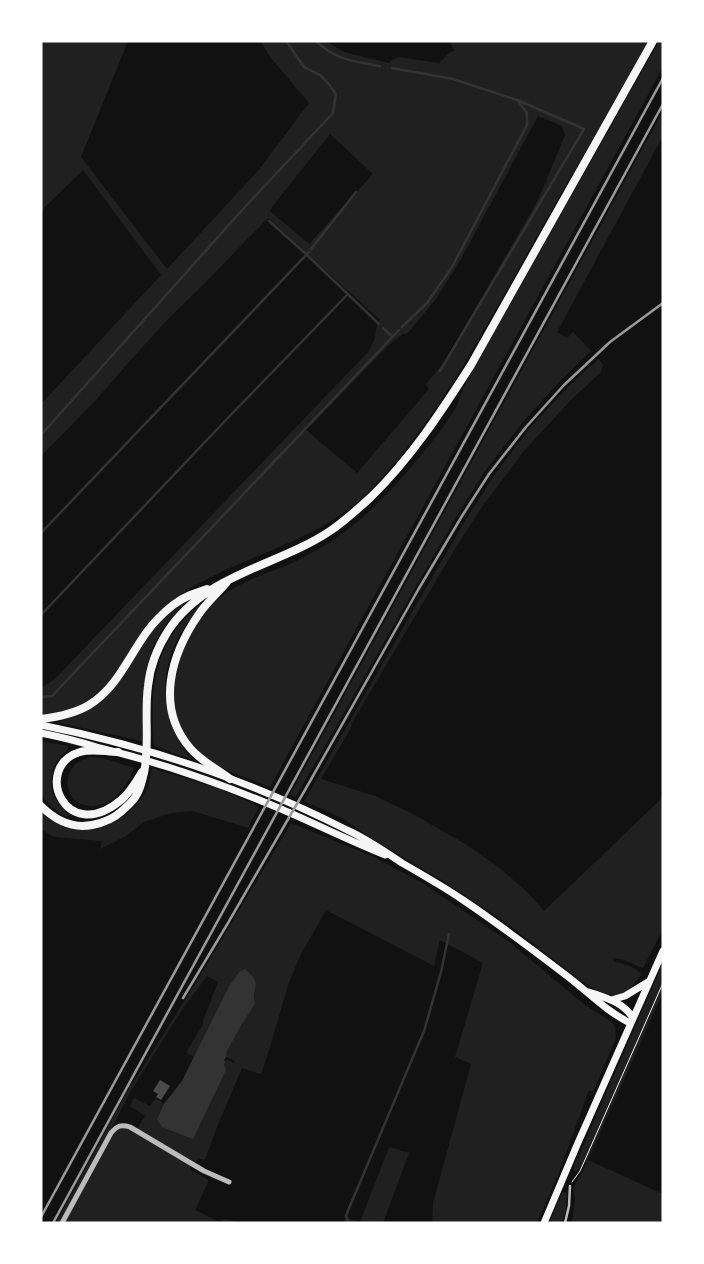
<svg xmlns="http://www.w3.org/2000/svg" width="704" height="1264" font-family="'PT Sans',sans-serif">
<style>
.green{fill:#202020;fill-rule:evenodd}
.water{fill:#333}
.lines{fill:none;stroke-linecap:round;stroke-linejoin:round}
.stream{stroke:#333;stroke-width:2.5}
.building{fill:#4a4a4a}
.path{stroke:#f5f5f5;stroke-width:1}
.service{stroke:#bcbcbc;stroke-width:2.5}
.minor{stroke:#bcbcbc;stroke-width:5}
.secondary{stroke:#f5f5f5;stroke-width:7}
.primary{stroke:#f5f5f5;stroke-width:8}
.rail{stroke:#9a9a9a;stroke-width:2.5}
</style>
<rect width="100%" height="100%" fill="#111"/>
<path class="green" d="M41,41H128L81,157L167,269L257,172L309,103L271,58L260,41H326L344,52L389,63L393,59L399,57L439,63L450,52L455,51L449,41H649C605,117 561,193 518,270C483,331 450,394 406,449C391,468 374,488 355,504C302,548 228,559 172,601C162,609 151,620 143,631C127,652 117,678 96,695C81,707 63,712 44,715H41V687C54,682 62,672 71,662L369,351L375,338L377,325L380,320L268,218L203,285L170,317L136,354L95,401L41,456V404L161,275L83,170L41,211ZM538,116L562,126L565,135L538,200L445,361L426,384L429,389L357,473L306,430L391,343L403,334L408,333L436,299L461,259ZM330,134L373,174L309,244L270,211L272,207Z
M659,41H663V67L270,787C251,779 217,769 202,756C182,738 172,710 173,684C174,679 175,674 177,669C184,638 202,607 231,590C249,579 270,572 290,564C311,554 333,542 351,527C380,504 404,476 427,448C436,436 446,424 454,411C458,404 461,394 464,386Z
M663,111V136L557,332L567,338L573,332L591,351L560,381L522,423L485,471L458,514L415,588L296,797L290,795Z
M599,359L603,365L601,372L571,400L524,451L484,504L456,547L366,699L352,723L351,728L321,779L375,796L413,814L467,845L501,869L528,893L544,911L663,797V929L643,968C633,964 624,959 613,958L614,962C624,963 635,967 641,974C625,1001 612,999 587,985L506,923L448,884L369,837L344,819L304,801L423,593L466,519L493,477L529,429L567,388L591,365L592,366Z
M185,600H187V602C141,641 142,686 142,741L60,723V721C116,705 118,677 149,635C159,622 172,610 185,600Z
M203,602L204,603C159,648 151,710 192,760L154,746C150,686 152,642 203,602Z
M41,741L68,746V750C65,753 62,755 59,758C52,768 49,785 54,796C57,803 64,809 69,815L66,817C55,811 48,804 41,794Z
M91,757L103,758L134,768C128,785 114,805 94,806C88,806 81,805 76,801C64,791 65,773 77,763C80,760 86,759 91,757Z
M152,768L220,789L259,807L248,828L193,811L171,813L144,822L126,836L100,849L102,841L54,837L41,829V812L45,816L63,827L92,828L107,825L124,816L139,802L148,787Z
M291,823L374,857L424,884L509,942L585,1005L612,1022L615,1027L616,1038L593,1092L589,1090L558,1175L537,1223H432L433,1203L471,1064L455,1057L483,963L440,940L434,966L326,910L301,954L288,985L271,1044L261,1074L242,1068L217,1127L205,1160L198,1158L196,1162L191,1160L137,1129L145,1116L130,1106L134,1098L150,1106L156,1098L164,1104L157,1119L224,1065L227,1060L235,1063V1061L226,1057L227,1051L242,1024L255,1004L254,995L256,984L254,978L228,988L195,1057L186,1053L203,1024V1021L218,982L207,976L184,1007L130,1092L111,1130L122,1127L129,1129L190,1164V1170L209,1180L195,1210L220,1222L223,1219L244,1223H56L124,1097L200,976Z
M663,963V992L625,1078L610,1111L588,1160L663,1194V1219L657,1223H570L573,1217L575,1198L573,1189L588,1161L576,1172L574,1171L573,1169Z
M389,1147L409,1153L383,1223H344L345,1218L360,1222Z
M565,1192L567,1194L566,1209L562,1223H549L562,1193Z"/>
<path class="water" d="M245,969L254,978L256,984L254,995L255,1004L242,1024L227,1051L226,1057L224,1061H226L224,1065L226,1070L193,1139L162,1127L157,1119L164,1104L182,1081L228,988L240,971Z"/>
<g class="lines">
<path class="stream" d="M316,41C337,61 354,61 380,66
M392,68L453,79L517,100L584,129L440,371
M269,221L307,255L379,324
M311,249L356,192
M402,327L427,303L452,267L527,125V113L518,101
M383,328L393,337
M41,435L243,209L333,113L336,94L328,83L320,75L304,67L286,41
M41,533L309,252
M41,615L223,423L348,294
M41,697L52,696L399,330
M349,1223L346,1216L350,1206L424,1031L441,972L449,934"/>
</g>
<path class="building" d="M160,1080L170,1086L161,1100L156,1097L158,1094L153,1091Z"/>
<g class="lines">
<path class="path" d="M572,1182L580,1171L588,1153L663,983"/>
<path class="service" d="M565,1223L569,1206L570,1186"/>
<path class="minor" d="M62,1223L111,1133C117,1126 121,1124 130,1127L204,1171L229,1182"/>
<path class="secondary" d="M41,725C147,746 251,781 347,830C367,839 384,851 402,863C423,875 444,887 463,900C499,924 533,950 567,976C588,992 606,1011 630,1023
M41,733C61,737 81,742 100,748C162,763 222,784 281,809C316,824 350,841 385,855
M589,992C606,998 623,1002 633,1018
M611,1000L625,996L648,982
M544,1223L577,1145L663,951"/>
<path class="primary" d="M227,582C218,593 207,602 199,614C171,654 155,707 190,748C201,761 217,769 230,779
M41,719C58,717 74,714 89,705C116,689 128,658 146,633C153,623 163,613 173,605C183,597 195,593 207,589
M118,752C106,752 92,748 80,752C32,766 65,847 121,800C130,793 136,782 142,772
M41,806C55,820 71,829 92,825C103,823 113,819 122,811C127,806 134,801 137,794C141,788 142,780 144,773C150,744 144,715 148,686C150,666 157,648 168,631C205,574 278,566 330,531C345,521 358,509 371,497C411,458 441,412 471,365L653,41"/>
<path class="rail" d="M183,998L228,923L309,783L418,590L462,516L489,474L526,427L564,385L610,342L663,303
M41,1217L663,78
M53,1223L663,104"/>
</g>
<rect width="704" height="1264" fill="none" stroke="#ffffff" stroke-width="85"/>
</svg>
